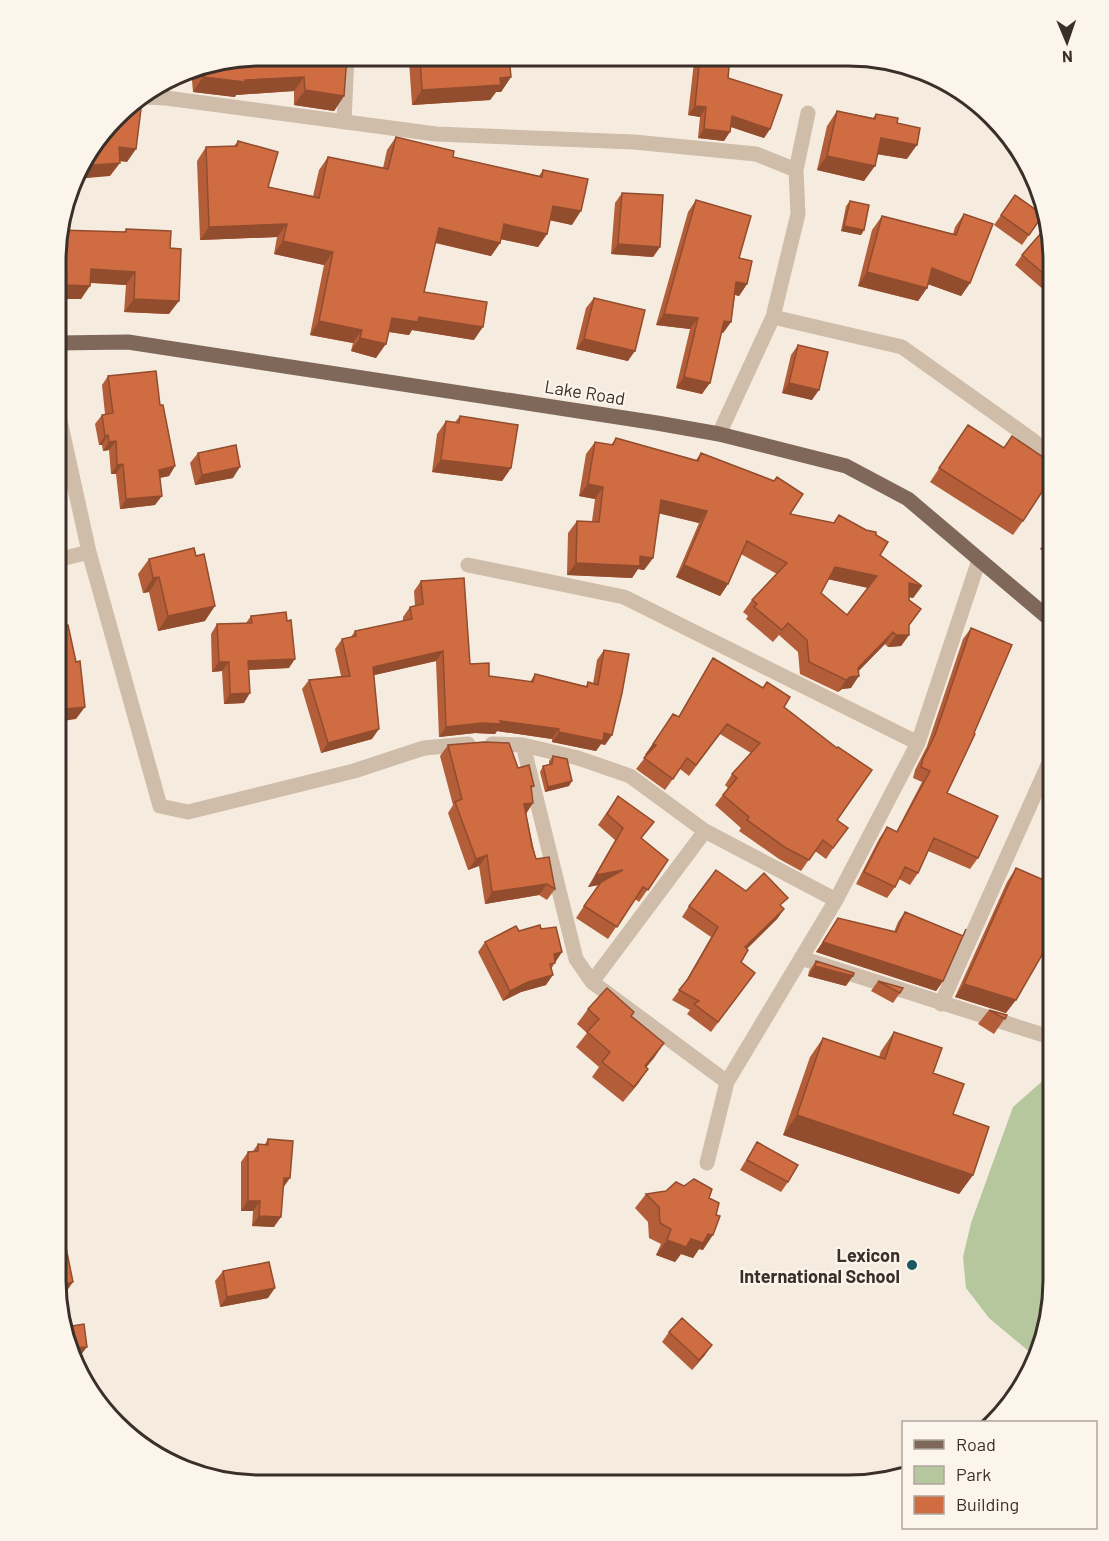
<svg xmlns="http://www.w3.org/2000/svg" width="1109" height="1541" font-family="Barlow,sans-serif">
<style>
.green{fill:#b6c69d}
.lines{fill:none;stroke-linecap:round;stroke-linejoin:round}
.street{stroke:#cfbca9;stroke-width:15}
.primary{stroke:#7f6859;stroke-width:15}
.wall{fill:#b35d39;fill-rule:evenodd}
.shaded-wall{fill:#924c2e}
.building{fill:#d06c42;stroke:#924c2e;stroke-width:1.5;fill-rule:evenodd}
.poi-dot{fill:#1a5961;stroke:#fcf5ec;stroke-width:2}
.labels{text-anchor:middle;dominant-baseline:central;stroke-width:4.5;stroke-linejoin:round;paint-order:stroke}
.street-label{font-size:18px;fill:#3b3029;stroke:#fcf5ec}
.poi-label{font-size:18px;font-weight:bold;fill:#3b3029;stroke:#fcf5ec;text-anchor:end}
.rim{fill:none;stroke:#3b3029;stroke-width:3}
</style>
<rect width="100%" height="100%" fill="#f5ecdf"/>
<path class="green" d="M1047,1077L1053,1080V1293L1032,1354L989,1318L966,1288L963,1257L971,1223L1013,1107Z"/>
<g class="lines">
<path class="street" d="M143,97L166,98L436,134L634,142L756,154L796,170
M344,122L347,56
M773,317L902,347L1031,439L1053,458
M57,407L89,552L160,806L188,812L354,771L424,748L468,744
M719,434L773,317L798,214L796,170L808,113
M57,560L89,552
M468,565L624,597L918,743
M492,744L523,745L578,758L630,776L705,831L836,900
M523,745L576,959L592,982L727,1082
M801,958L1053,1038
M592,982L705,831
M941,1004L1053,754
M707,1163L727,1082L836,900L918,743L979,560"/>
<path class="primary" d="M57,343L128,342L657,423L719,434L846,466L908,499L1053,622"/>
</g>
<path class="wall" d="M261,56L344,96L334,111L294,105V91L236,95L235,97L193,92L191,69L195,67Z
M412,56H509L511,77L501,92H496L490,100L412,105L409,61Z
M697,57H730L728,78L770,129L764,138L731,127L724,141L698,138L700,117L688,115L694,62Z
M837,111L873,118L876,114L897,123L907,159L877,154L864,181L817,170L827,126Z
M396,137L453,157L539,176L543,170L572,225L550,220L547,234L538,247L501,239L500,243L491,256L435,243L424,292L474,340L412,330L409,335L389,332L376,358L351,351L353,343L310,335L324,265L274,254L277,237L200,240L197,161L206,147L234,146L238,141L268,187L313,196L319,170L328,157L383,168L387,150Z
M622,193L660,247L653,257L611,254L615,203Z
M1015,195L1043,215L1022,245L994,225Z
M696,200L739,258L747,284L739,296L735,295L731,322L723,333H721L702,394L676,388L690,329L656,325L688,212Z
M850,201L864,230L861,235L841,231L846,206Z
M964,214L970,283L961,296L928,284L927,288L918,301L858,286L872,230L882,216L953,234L955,227Z
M126,229L170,248L169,314L124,312L126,285L90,283L81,299H57V234L124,232Z
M1022,255L1053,261V298L1015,265Z
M594,298L628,361L576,349L586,308Z
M798,345L812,400L782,393L791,355Z
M108,376L160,405L175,466L169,476L160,478L155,505L120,509L116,474H111L109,450L103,451L102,445H99L95,424L102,415L105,414L102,385Z
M460,416L511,468L502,481L432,472L437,434L446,421L455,422Z
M968,425L1023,521L1013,535L930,482Z
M616,438L696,460L701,453L790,514L833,523L839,515L876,535L880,555L922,586L913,598L909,597V635L901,646L888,647L885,644L858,671L851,688L842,689L838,692L800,674L798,652L779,635L773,642L746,619L748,616L743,612L752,600L777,574L741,554L728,584L720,596L676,577L699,523L659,513L653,558L644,570L638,569L632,578L567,575L568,533L577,521H592L595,499L579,496L586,454L595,442L611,445ZM828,579L868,588L847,615L821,593Z
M198,453L233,478L195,485L190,463Z
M1053,531V560L1040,549Z
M149,559L205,621L158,631L149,592L143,593L138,574Z
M421,581L470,664L489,676L530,682L535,674L586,686L588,682L593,684L597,660L604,650L612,735L605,745L601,744L596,751L552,742V739L497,731L495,734L475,733L439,737L436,661L374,675L372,739L321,753L302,689L309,680L341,676L335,649L342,639L351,637L355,631L403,621V617L410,607L415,606L414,591Z
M251,616L289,668L249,670L244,703L224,704L222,671L212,672L211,634L217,624L246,623Z
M971,628L947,793L978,858L970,869L928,851L918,873L910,885L899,879L895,887L887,898L856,884L879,839L887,827L896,832L922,782L913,778L915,770L927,746L963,639Z
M713,658L784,707L837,820L840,838L826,859L815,851L801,871L779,859L739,831L741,828L715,805L728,788L725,785L732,774L751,753L720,734L689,776L680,769L665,790L636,769L647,755H645L673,714L678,717L706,669Z
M448,745L518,768L534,786L531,789L526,813L536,859L555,889L547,900L539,895L485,904L479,866L468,870L448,813L453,805L440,756Z
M553,756L569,786L545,792L540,772L543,766L549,765V761Z
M1053,777V786L1050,784Z
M618,796L642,838L668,860L639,902L635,899L608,939L576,918L598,885L588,887L615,840L598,825Z
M1016,868L1006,1013L955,997L1007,882Z
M746,891L782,907L784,909L777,919L747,949L741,962L755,973L711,1032L687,1014L690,1010L672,1000L684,984L711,937L682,917L689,906Z
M905,912L962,936L966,929L943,981L936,991L816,952L838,918L894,932L898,922Z
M541,929L562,952L551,969L546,985L521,992L503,1001L478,952L485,942L519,931Z
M816,961L846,986L808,976L809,971Z
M878,981L900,993L893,1003L871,991Z
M588,1009L631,1017L664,1043L646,1067L648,1069L623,1102L592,1077L599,1067L576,1047L587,1033L577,1024Z
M989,1010L1007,1015L994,1034L978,1024Z
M894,1032L933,1073L953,1114L973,1175L959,1194L783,1135L810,1057L823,1038L879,1057L881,1051Z
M268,1139L283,1188L274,1227L252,1226L253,1211H241V1162L248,1152L253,1151L258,1144H265Z
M757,1142L788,1182L781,1192L740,1170Z
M646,1194L709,1198L703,1250L699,1249L693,1258L681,1254L675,1262L656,1255L661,1244L649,1238L648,1222L635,1208Z
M223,1271L268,1298L220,1307L215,1281Z
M669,1332L705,1355L692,1370L662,1342Z"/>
<path class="shaded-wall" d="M203,77L245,80L304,77L294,91L236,95L235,97L193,92Z
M511,77L501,92H496L490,100L412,105L422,90Z
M305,90L344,96L334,111L294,105Z
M695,106L706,107L700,117L688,115Z
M732,116L770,129L764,138L725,125Z
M704,129L730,132L724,141L698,138Z
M881,138L917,145L907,159L870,153Z
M119,147L136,149L127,162L109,160Z
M827,156L875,166L864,181L817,170Z
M120,163L110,176L76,179L81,166Z
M553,206L581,211L572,225L544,219Z
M287,224L277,237L200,240L209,227Z
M504,224L547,234L538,247L495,238Z
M844,226L864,230L861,235L841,231Z
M439,228L500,243L491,256L429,241Z
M283,241L333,252L324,265L274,254Z
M618,244L660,247L653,257L611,254Z
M932,268L970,283L961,296L922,282Z
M91,269L135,272L126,285L82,282Z
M867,272L927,288L918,301L858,286Z
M67,274L57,288V275Z
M736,282L747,284L739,296L728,293Z
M66,285L90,286L81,299H57Z
M134,299L179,301L169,314L124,312Z
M664,314L698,318L690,329L656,325Z
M419,317L483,327L474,340L412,330L409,335L383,331L392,318Z
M319,321L362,330L353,343L310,335Z
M724,321L731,322L723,333L716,332Z
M360,338L386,344L376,358L351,351Z
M584,339L635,351L628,361L576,349Z
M684,377L710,383L702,394L676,388Z
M789,383L819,390L812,400L782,393Z
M108,435L102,445H99L105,436Z
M116,441L109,450L103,451L109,442Z
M441,460L511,468L502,481L432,472Z
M123,464L116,474H111L117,465Z
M175,466L169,476L153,479L159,470Z
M240,467L233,478L195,485L202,475Z
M588,484L603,487L595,499L579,496Z
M162,496L155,505L120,509L126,499Z
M661,500L707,511L699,523L653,512Z
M640,556L653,558L644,570L638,569L632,578L567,575L576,563Z
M684,565L728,584L720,596L676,577Z
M835,567L877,576L869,588L827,579Z
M159,577L149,592L143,593L153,578Z
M909,583L922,586L913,598L900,595Z
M215,606L205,621L158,631L168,616Z
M921,609L902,635H909L901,646L888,647L896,635Z
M893,632L885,644L854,676H859L851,688L842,689L838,692L846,680Z
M443,651L436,661L366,677L373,667Z
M295,659L289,668L241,670L248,661Z
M219,662H229L222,671L212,672Z
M250,693L244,703L224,704L230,694Z
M85,707L76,719L56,722V710Z
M500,721L559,729L552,739L497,731L495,734L475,733L439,737L446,727Z
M379,729L372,739L321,753L328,743Z
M559,732L604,733L612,735L605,745L601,744L596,751L552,742Z
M653,744L656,745L648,755H645Z
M572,781L569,786L545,792L548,787Z
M533,803L526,814L524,804Z
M487,855L479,866L468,870L476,859Z
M623,870L615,882L588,887L596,875Z
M547,884L539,895L485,904L492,892Z
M784,909L777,919L738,957L745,947Z
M823,942L943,981L936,991L816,952Z
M562,952L555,962L554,954Z
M815,966L853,976L846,986L808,976Z
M553,975L546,985L521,992L503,1001L510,991L528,982Z
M964,984L1016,1000L1006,1013L955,997Z
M664,1043L654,1058L634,1082L645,1066Z
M648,1069L638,1084L623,1102L634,1087Z
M797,1115L973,1175L959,1194L783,1135Z
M284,1178H290L283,1188Z
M248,1201H260L253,1211H241Z
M259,1216L281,1217L274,1227L252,1226Z
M708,1234L713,1235L703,1250L699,1249L693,1258L681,1254L675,1262L656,1255L667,1240L691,1239Z
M73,1282L64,1295L65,1284Z
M275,1288L268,1298L220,1307L227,1297Z
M712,1345L705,1355L692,1370L699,1360Z
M87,1347L77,1360H74L73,1348Z"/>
<path class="building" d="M261,56H347L344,96L305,90L304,77L245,80V82L203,77L202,65Z
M420,56H509L511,77L500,78L501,85L422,90Z
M700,57H730L728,78L782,95L770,129L732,116L730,132L704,129L706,107L695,106Z
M125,108L141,109L136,149L119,147L120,163L81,166L83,159Z
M837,111L875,119L876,114L898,118L897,123L920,128L917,145L881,138L875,166L827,156Z
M396,137L454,151L453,157L542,177L543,170L588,179L581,211L553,206L547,234L504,224L500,243L439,228L424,292L487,302L483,327L419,317L418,322L392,318L386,344L360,338L362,330L319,321L333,252L283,241L287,224L209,227L206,147L237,146L238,141L278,152L268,187L319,198L328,157L388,169Z
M622,193L663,195L660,247L618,244Z
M1015,195L1043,215L1029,235L1001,215Z
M696,200L751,216L739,258L752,261L747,284L736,282L731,322L724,321L710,383L684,377L698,318L664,314Z
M850,201L869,205L864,230L844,226Z
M964,214L993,224L970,283L932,268L927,288L867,272L882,216L956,235Z
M126,229L171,231L170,248L181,249L179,301L134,299L135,272L91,269L90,286L66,285L67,274L57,275V234L59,230L126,232Z
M1041,233L1049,240L1053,261V282L1022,255Z
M594,298L645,310L635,351L584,339Z
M798,345L828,352L819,390L789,383Z
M156,371L160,405H163L175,466L159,470L162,496L126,499L123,464L117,465L116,441L109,442L108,435L105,436L102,415L113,413L108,376Z
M460,416L518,425L511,468L441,460L446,421L459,423Z
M968,425L1004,448L1012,436L1053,464V475L1023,521L939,468Z
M616,438L698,461L701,453L774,481L777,477L803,494L790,514L834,523L839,515L866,530L876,532V535L888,542L880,555L922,586L909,583V600L921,609L909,625V635H896L893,632L858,668L859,676L850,677L846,680L809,662L807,640L788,623L782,630L754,607L757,604L752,600L787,563L747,541L728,584L684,565L707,511L661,500L653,558L640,556V566L576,563L577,521L599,522L603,487L588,484L595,442L613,445ZM835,567L877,576L847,615L821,593Z
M236,445L240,467L202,475L198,453Z
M194,548L196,556L204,554L215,606L168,616L159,577L153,578L149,559Z
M464,578L470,664L489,663V676L533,682L535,674L587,687L588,682L598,685L604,650L629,654L622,693L612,735L604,733L603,741L559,732V729L500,721L502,724L482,723L446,727L443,651L373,667L379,729L328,743L309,680L350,676L342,639L356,636L355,631L412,619L410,607L423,604L421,581Z
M286,612L287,621L291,620L295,659L248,661L250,693L230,694L229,662H219L217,624L252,623L251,616Z
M68,625L76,662L80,661L85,707L56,710L57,627Z
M971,628L1012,645L974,733L975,734L947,793L998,816L978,858L934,838L918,873L905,867L895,887L864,872L887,827L897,832L930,771L921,767L923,759L935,735Z
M713,658L763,688L767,682L790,697L784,707L837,748L838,747L872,770L837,820L848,828L833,848L823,840L809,860L786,848L747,820L749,817L723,795L737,778L732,774L760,743L727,724L696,765L687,758L673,779L644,758L656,745L653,744L673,714L679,717Z
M484,742L509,743L518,768L529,765L534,786H531L533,803L524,804L532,846L536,859L549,857L555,889L547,884L492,892L487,855L476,859L455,802L462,799L448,745Z
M553,756L567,759L572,781L548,787L543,766L552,764Z
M618,796L654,822L641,838L668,860L648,890L643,887L617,927L584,906L601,882L623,870L596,875L623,828L607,814Z
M1016,868L1053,884V931L1046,948L1016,1000L964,984Z
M716,870L746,891L764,873L788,898L780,905L784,909L745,947L748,950L741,962L755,973L718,1022L694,1004L699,1001L679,990L688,979L718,927L689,906Z
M905,912L963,936L966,929L943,981L823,942L838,918L896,932Z
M540,925L541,929L556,927L562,952L554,954L555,963L550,964L553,975L528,982L510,991L485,942L516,926L519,931Z
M816,961L854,973L853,976L815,966Z
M878,981L903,988L900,993Z
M607,988L634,1012L631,1016L664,1043L645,1066L648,1069L634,1087L602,1062L610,1052L587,1032L599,1019L588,1009Z
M989,1010L1007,1015L1005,1019Z
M894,1032L942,1048L933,1073L964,1084L953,1114L989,1127L973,1175L797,1115L823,1038L885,1059Z
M268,1139L293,1141L290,1178H284L281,1217L259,1216L260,1201H248V1152L258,1151V1144L268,1145Z
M757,1142L798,1165L788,1182L747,1160Z
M694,1179L712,1189L709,1198L719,1203L716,1215L720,1216L713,1235L708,1234L703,1243L691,1239L686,1247L667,1240L671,1229L660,1223L659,1207L646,1194L666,1191L676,1182L684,1186Z
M60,1218L73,1282L65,1284L67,1303L72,1326L84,1324L87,1347L73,1348L75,1362L56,1280V1219Z
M269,1262L275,1288L227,1297L223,1271Z
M682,1318L712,1345L699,1360L669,1332Z"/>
<circle class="poi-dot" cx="912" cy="1265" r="6"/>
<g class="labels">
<g class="street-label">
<text transform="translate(585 392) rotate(9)">Lake Road</text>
</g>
<g class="poi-label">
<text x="900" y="1255">Lexicon<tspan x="900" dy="21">International School</tspan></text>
</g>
</g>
<path d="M0 0H1109V1541H0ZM261 66H848A195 195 0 0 1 1043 261V1280A195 195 0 0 1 848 1475H261A195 195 0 0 1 66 1280V261A195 195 0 0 1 261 66Z" fill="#fcf5ec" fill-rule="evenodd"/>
<path class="rim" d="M261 66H848A195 195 0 0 1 1043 261V1280A195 195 0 0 1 848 1475H261A195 195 0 0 1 66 1280V261A195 195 0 0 1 261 66Z"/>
<rect x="902" y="1421" width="195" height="108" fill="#fcf5ec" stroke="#afa69e" stroke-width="1.5"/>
<rect x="914" y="1440" width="30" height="9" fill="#7f6859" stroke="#afa69e" stroke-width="1.5"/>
<text x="956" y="1451" font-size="18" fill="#3b3029">Road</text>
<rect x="914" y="1466" width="30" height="18" fill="#b6c69d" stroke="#afa69e" stroke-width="1.5"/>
<text x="956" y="1481" font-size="18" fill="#3b3029">Park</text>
<rect x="914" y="1496" width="30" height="18" fill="#d06c42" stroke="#afa69e" stroke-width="1.5"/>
<text x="956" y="1511" font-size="18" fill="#3b3029">Building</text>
<g transform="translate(1067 42) rotate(178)" stroke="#fcf5ec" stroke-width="4.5" paint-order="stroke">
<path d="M0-4.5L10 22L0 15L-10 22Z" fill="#3b3029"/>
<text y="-9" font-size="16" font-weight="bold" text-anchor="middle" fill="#3b3029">N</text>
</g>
</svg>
